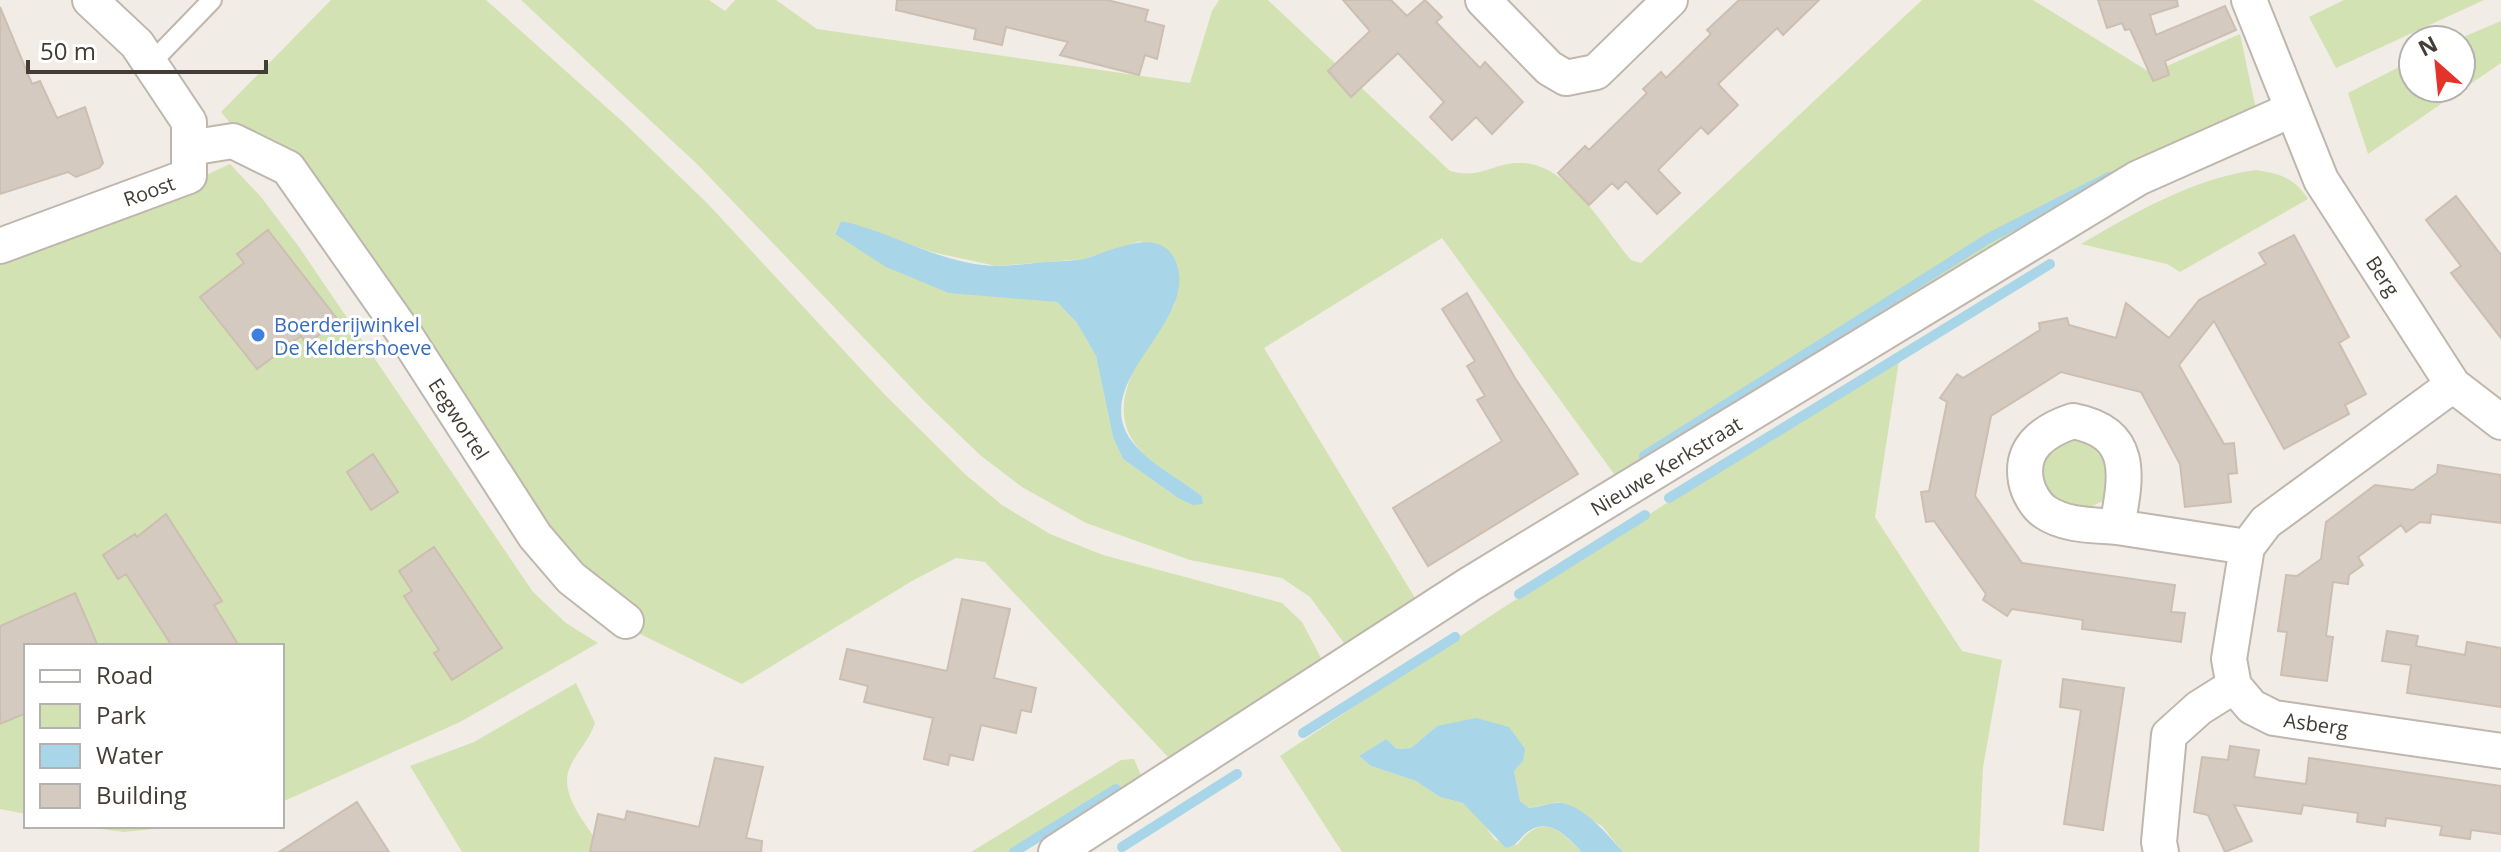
<svg xmlns="http://www.w3.org/2000/svg" width="2501" height="852" font-family="'Open Sans',sans-serif">
<style>
.green{fill:#d2e2b3;fill-rule:evenodd}
.water{fill:#a8d5e8}
.lines{fill:none;stroke-linecap:round;stroke-linejoin:round}
.stream{stroke:#a8d5e8;stroke-width:10}
.building{fill:#d5cac0;stroke:#ccbeb1;stroke-width:2}
.service-casing{stroke:#bfb6ad;stroke-width:22}
.minor-casing{stroke:#bfb6ad;stroke-width:38}
.service{stroke:#fff;stroke-width:18}
.minor{stroke:#fff;stroke-width:34}
.shop-dot{fill:#3f7fe0;stroke:#fff;stroke-width:3}
.labels{text-anchor:middle;dominant-baseline:central;stroke-width:6;stroke-linejoin:round;paint-order:stroke}
.street-label{font-size:20px;fill:#433d36;stroke:#fff}
.shop-label{font-size:20px;fill:#366cbe;stroke:#fff;text-anchor:start}
</style>
<rect width="100%" height="100%" fill="#f1ede6"/>
<path class="green" d="M331,0H486L623,122L708,204L885,395L966,475L1002,505L1050,534L1103,555L1282,603L1302,622L1323,662L1168,757L985,562L956,558L912,581L742,684L630,629L594,606L271,142L230,123L221,112Z
M521,0H709L725,11L735,0H776L817,29L1190,83L1212,11L1219,0H1268L1450,171C1481,179 1489,165 1516,163C1567,160 1602,226 1631,260L1641,263L1922,0H2033L2151,73L2240,34L2257,114L2146,159L2079,193L1617,478L1442,238L1264,348L1418,603L1347,647L1310,597L1282,578L1190,560L1086,523L1022,487L980,455L927,404L697,164ZM841,221L932,252L996,266L1083,259L1141,241L1175,304C1148,347 1096,405 1142,452C1159,469 1183,481 1202,496L1203,504L1178,498L1123,459L1113,437L1096,356L1077,323L1057,302L1009,295L835,233Z
M2344,0H2484L2336,68L2309,17Z
M2501,21V63L2368,154L2348,93L2413,60V88H2461V40H2456Z
M230,164L261,197L299,247L533,592L566,623L598,643L460,722L282,802V646H26V814L0,809V256L172,191Z
M2256,170C2281,174 2295,178 2308,199L2180,272L2167,264L2081,244C2134,213 2194,178 2256,170Z
M1900,354L1875,517L1962,651L2002,660L1983,767L1979,852H1623L1602,826L1558,802L1529,808L1520,801L1514,771L1523,761L1437,726L1411,748L1397,749L1386,739L1359,756L1371,766L1416,781L1440,797L1463,803L1479,817L1495,840L1517,845C1543,812 1558,829 1582,852H1342L1280,756L1501,609Z
M2075,427L2115,460L2105,500L2080,512L2053,507L2032,458Z
M576,683L595,723C589,741 577,751 570,767C557,795 590,828 604,852H462L410,766L474,742Z
M1134,759L1141,775L1019,852H971L1121,760Z
M77,826H184L124,832Z"/>
<path class="water" d="M841,221C893,232 944,266 998,266C1014,266 1031,263 1046,262C1058,261 1071,261 1083,259C1109,253 1160,223 1176,262C1200,322 1088,380 1131,440C1149,464 1179,478 1202,496L1203,504L1193,505L1178,498L1123,459L1113,437L1096,356L1077,323L1057,302L949,293L886,267L835,234Z
M1476,718L1509,727L1525,749L1523,761L1514,771L1520,801L1529,808C1538,807 1547,804 1555,803C1579,800 1609,836 1623,852H1582C1567,837 1549,815 1526,833C1518,840 1518,845 1506,848L1463,803L1440,797L1416,781L1371,766L1359,756L1386,739L1397,749L1411,748L1437,726Z"/>
<g class="lines">
<path class="stream" d="M1644,456L1989,238L2109,177
M1669,498L2050,264
M1519,594L1645,515
M1303,733L1455,637
M1122,847L1237,774
M1014,852L1116,789"/>
</g>
<path class="building" d="M897,0H1107L1148,10L1145,21L1164,26L1157,59L1145,55L1139,75L1060,55L1068,42L1006,27L1002,45L974,39L976,29L896,10Z
M1343,0H1391L1407,16L1425,0L1442,17L1436,22L1480,68L1485,62L1523,102L1492,134L1476,117L1452,140L1430,117L1444,102L1398,53L1351,97L1328,71L1370,31Z
M1739,0H1819L1783,35L1777,28L1718,84L1738,105L1708,134L1701,127L1658,170L1680,193L1657,214L1626,181L1618,189L1612,183L1589,205L1558,173L1585,146L1589,150L1647,93L1643,89L1661,72L1666,78L1711,34L1707,30Z
M2098,0H2177L2178,6L2150,15L2156,35L2225,6L2236,30L2165,61L2169,75L2153,81L2130,29L2125,30L2122,23L2107,28Z
M0,7L32,84L40,81L57,118L85,107L103,163L99,168L76,177L68,172L0,194Z
M2456,196L2501,255V338L2451,273L2461,266L2426,220Z
M268,230L338,320L307,344L301,336L257,369L200,297L244,263L237,254Z
M2294,235L2349,337L2339,343L2366,394L2345,405L2349,414L2284,449L2214,321L2179,365L2224,444L2234,443L2237,473L2228,474L2231,502L2185,507L2180,464L2141,392L2061,372L1991,416L1975,496L2022,563L2175,585L2171,612L2185,613L2181,642L2082,629L2083,620L2012,609L2007,616L1983,600L1986,594L1934,521L1926,522L1921,492L1929,491L1947,402L1940,398L1957,374L1963,378L2002,354L2040,330L2039,323L2067,318L2069,325L2116,338L2126,303L2169,338L2199,300L2266,264L2259,253Z
M1467,293L1515,378L1578,474L1428,566L1393,508L1502,441L1477,400L1485,396L1467,366L1475,361L1442,309Z
M373,454L398,492L371,510L347,472Z
M2438,465L2501,475V523L2431,514L2430,523L2420,522L2406,532L2401,525L2358,557L2363,565L2349,575L2348,584L2333,582L2326,636L2333,637L2327,681L2281,675L2287,632L2278,631L2286,575L2297,576L2321,559L2326,522L2375,485L2413,490L2437,473Z
M166,514L222,601L214,605L239,646H172L126,574L118,579L103,555L135,534L137,537Z
M434,547L502,648L452,680L434,653L439,650L404,596L412,591L399,571Z
M75,593L98,646H26V713L0,724V626Z
M962,599L1010,609L994,678L1036,688L1031,712L1021,710L1016,733L981,725L973,760L950,755L948,765L924,759L933,718L864,702L868,686L840,679L847,649L947,671Z
M2387,631L2418,636L2416,646L2465,655L2467,642L2501,648V707L2407,693L2411,665L2382,661Z
M2063,679L2124,688L2103,830L2064,824L2081,710L2060,707Z
M2230,746L2259,750L2254,777L2306,784L2309,758L2501,786V834L2471,830L2470,839L2440,835L2442,826L2386,818L2385,826L2357,822L2358,813L2303,805L2301,814L2234,805L2252,841L2225,852L2208,815L2194,812L2202,757L2228,760Z
M715,758L763,767L746,838L762,841L761,852H590L598,814L625,820L627,811L699,827Z
M357,802L389,852H279Z"/>
<g class="lines">
<defs>
<path id="service" d="M150,64L212,0"/>
<path id="minor" d="M1483,0L1549,68L1566,78L1596,72L1670,0
M2249,0L2321,180L2453,385L2501,422
M189,148L233,141L288,168L406,336L535,536L571,578L626,621
M0,246L189,176V122L137,44L90,0
M2453,385L2266,522L2247,547L2229,659L2234,686L2252,707L2274,718L2501,751
M2073,421C2136,433 2126,477 2117,527C2093,525 2066,526 2045,512C2036,506 2028,492 2026,481C2020,448 2043,431 2073,421Z
M2117,527L2247,547
M1056,852L1470,584L2138,178L2291,110
M2161,852L2159,842L2169,735L2199,708L2234,686"/>
</defs>
<use href="#service" class="service-casing"/>
<use href="#minor" class="minor-casing"/>
<use href="#service" class="service"/>
<use href="#minor" class="minor"/>
</g>
<circle class="shop-dot" cx="258" cy="335" r="8"/>
<g class="labels">
<g class="street-label">
<text transform="translate(149 191) rotate(-20)">Roost</text>
<text transform="translate(2383 276) rotate(57)">Berg</text>
<text transform="translate(459 419) rotate(57)">Eegwortel</text>
<text transform="translate(1666 466) rotate(-31)">Nieuwe Kerkstraat</text>
<text transform="translate(2316 724) rotate(8)">Asberg</text>
</g>
<g class="shop-label">
<text x="274" y="324">Boerderijwinkel<tspan x="274" dy="23">De Keldershoeve</tspan></text>
</g>
</g>
<rect x="24" y="644" width="260" height="184" fill="#ffffff" stroke="#b4b1af" stroke-width="2"/>
<rect x="40" y="670" width="40" height="12" fill="#ffffff" stroke="#b4b1af" stroke-width="2"/>
<text x="96" y="684" font-size="24" fill="#433d36">Road</text>
<rect x="40" y="704" width="40" height="24" fill="#d2e2b3" stroke="#b4b1af" stroke-width="2"/>
<text x="96" y="724" font-size="24" fill="#433d36">Park</text>
<rect x="40" y="744" width="40" height="24" fill="#a8d5e8" stroke="#b4b1af" stroke-width="2"/>
<text x="96" y="764" font-size="24" fill="#433d36">Water</text>
<rect x="40" y="784" width="40" height="24" fill="#d5cac0" stroke="#b4b1af" stroke-width="2"/>
<text x="96" y="804" font-size="24" fill="#433d36">Building</text>
<g transform="translate(2437 64) rotate(333)"><circle r="38" fill="#ffffff" stroke="#b4b1af" stroke-width="2"/>
<path d="M0-6L14 30L0 20L-14 30Z" fill="#e4332b"/>
<text y="-12" font-size="22" font-weight="bold" text-anchor="middle" fill="#433d36">N</text>
</g>
<path d="M28 60v12h238v-12" fill="none" stroke="#433d36" stroke-width="4"/>
<text x="40" y="60" font-size="24" fill="#433d36" stroke="#ffffff" stroke-width="6" paint-order="stroke">50 m</text>
</svg>
